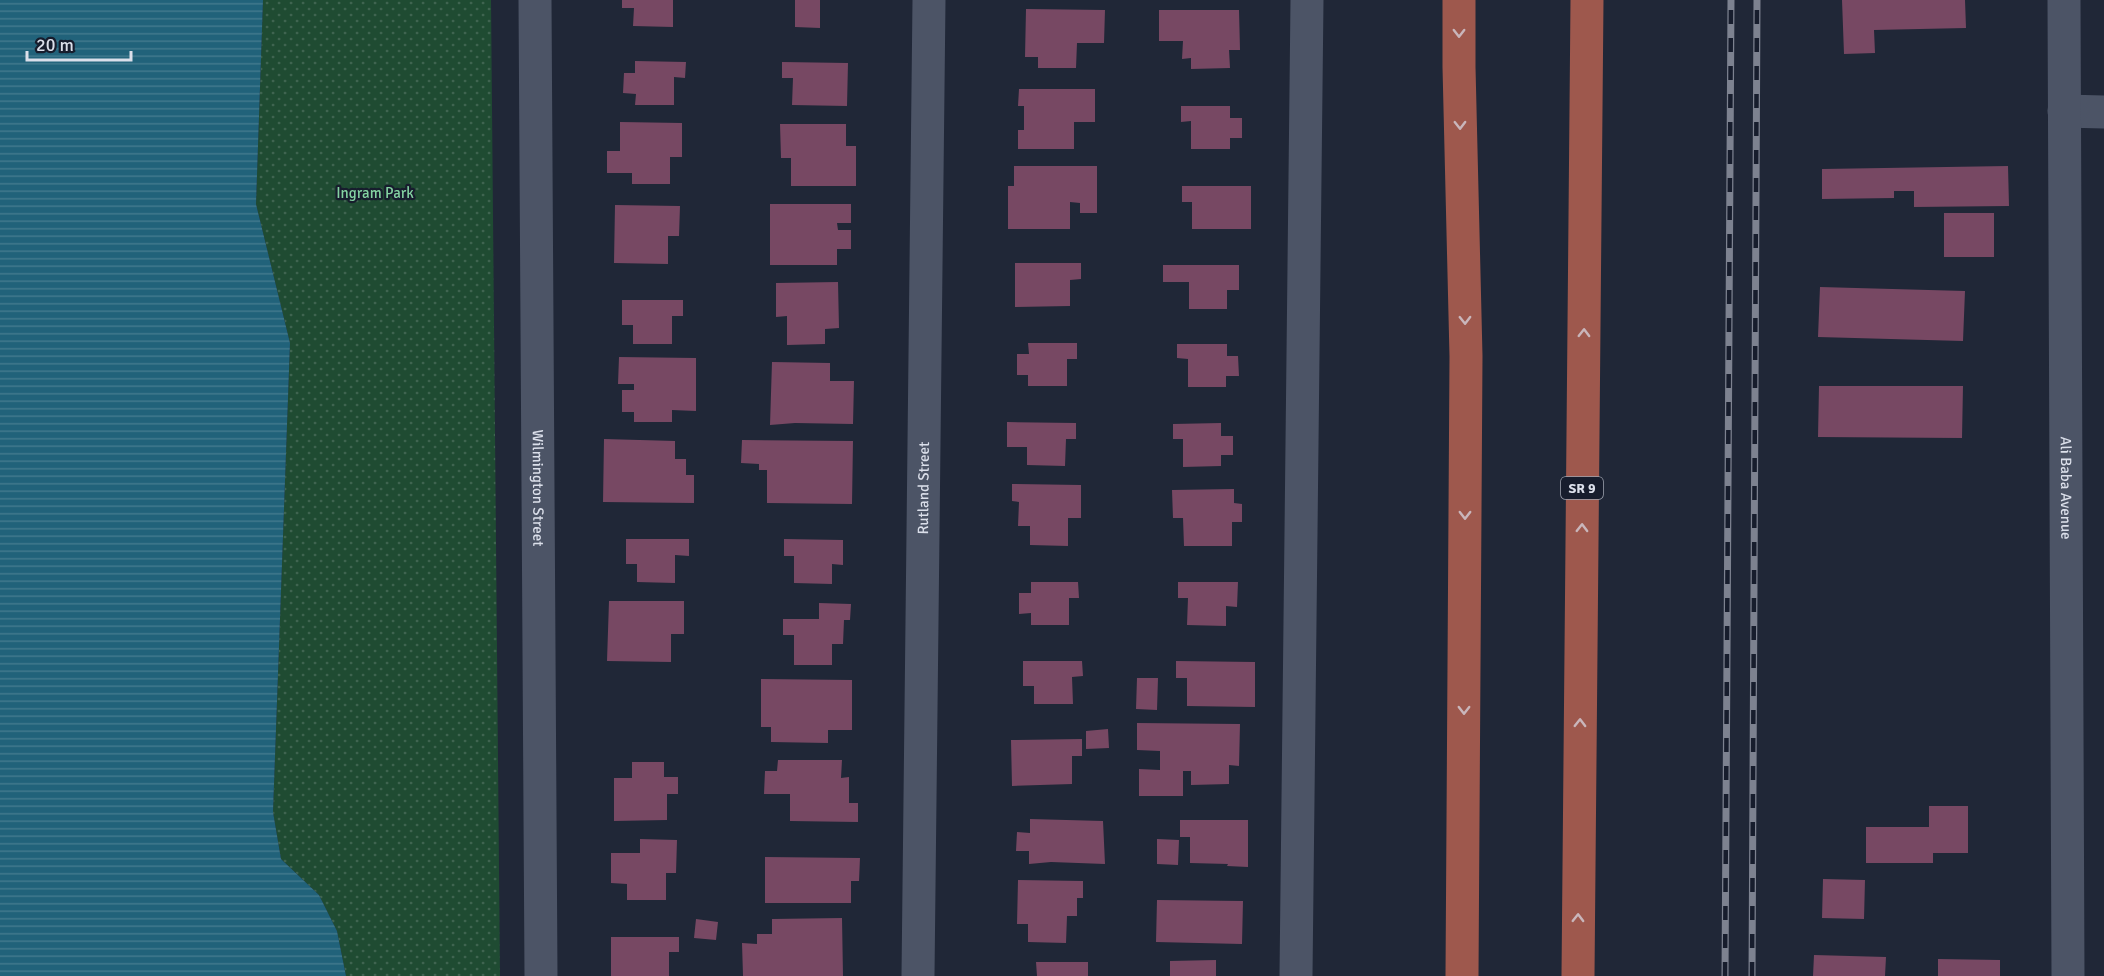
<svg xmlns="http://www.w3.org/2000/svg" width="2104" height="976" font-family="Signika,sans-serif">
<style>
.green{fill:url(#green-dots)}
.water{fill:url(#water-rules)}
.building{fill:#774863}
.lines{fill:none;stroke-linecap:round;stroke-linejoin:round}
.street{stroke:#4c5466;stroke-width:33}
.secondary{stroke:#4c5466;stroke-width:33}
.primary{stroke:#9e584d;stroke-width:33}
.rail-casing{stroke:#7d8290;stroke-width:7}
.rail{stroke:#171d2d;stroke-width:4.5;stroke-dasharray:14;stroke-linecap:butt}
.oneway{stroke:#c9b6bb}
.labels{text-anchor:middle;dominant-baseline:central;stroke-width:4.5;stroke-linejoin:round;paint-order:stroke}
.shield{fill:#171d2d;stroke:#a0a5b1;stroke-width:1.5}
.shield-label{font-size:14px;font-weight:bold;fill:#dbdfea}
.park-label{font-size:15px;fill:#84d3a2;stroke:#171d2d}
.street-label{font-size:15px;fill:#dbdfea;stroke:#171d2d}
</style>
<defs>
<pattern id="green-dots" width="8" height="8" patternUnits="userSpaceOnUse" patternTransform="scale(1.5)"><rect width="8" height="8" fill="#1f4b32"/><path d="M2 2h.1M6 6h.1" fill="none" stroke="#3f6450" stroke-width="1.8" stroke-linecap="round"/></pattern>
<pattern id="water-rules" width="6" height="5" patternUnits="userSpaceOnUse" patternTransform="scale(1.5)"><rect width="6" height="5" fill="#21627a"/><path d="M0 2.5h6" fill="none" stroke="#41788d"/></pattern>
</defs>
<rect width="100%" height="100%" fill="#202737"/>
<path class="green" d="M263,0H491L500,976H346L337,931L319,895L281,859L273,812L290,343L256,204Z"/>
<path class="water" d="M0,0H263L256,204L290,343L273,812L281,859L319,895L337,931L346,976H0Z"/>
<path class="building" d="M622,0H673V27L633,26L634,8H622Z
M795,0H820V28L795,27Z
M1842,0H1965L1966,28L1874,30L1875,53L1844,54Z
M1026,9L1105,10L1104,43H1077L1076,68H1038V57H1025Z
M1159,10H1239L1240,50H1229L1230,68L1191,69V58L1182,59L1183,41H1159Z
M635,61L686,62L685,78L674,77V105H635L636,94L623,93L624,73H635Z
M782,62L848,63L847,106L792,105L793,78H782Z
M1019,89H1095V122H1074V149H1018V130H1024V106H1018Z
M1181,106H1230V118H1242V138H1230V149H1191V121L1181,122Z
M620,122L682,123V157H670V184H632V173H607V151H620Z
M780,124H846V146H856V186H791V158H781Z
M1014,166H1097V213H1080V203L1070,202V229H1008V186H1014Z
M2008,166L2009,206L1914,207V191H1894V198L1822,199V169Z
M1182,186H1251V229H1192V202H1182Z
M770,204H851V223H837L838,230H851V249H837V265H770Z
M615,205L680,206L679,236H668V264L614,263Z
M1944,213H1994V257H1944Z
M1015,263H1081V279L1070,280V306L1015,307Z
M1163,265H1239V290H1227V309H1189V282H1163Z
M838,282L839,328L825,329V344L787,345V316L776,317V283Z
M1820,287L1965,291L1963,341L1818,337Z
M622,300H683V316H672V344H633V325H622Z
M1028,343H1077V359H1067V386H1028V375H1017V354H1029Z
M1177,344H1227V356H1238L1239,376H1226V387H1188V359L1177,358Z
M619,357L696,358V411L672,410V422H634V412H622V390H634V384H618Z
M772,362L830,363V381H854L853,424L795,423L770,425Z
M1819,386H1963L1962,438L1818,437Z
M1007,422L1076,423V439H1066L1065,466L1027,465V447H1007Z
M1221,423V436H1233V455H1221V466L1183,467V439H1173V424Z
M604,439L675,441V459H686V475H694V503L603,502Z
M742,440L853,441L852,504L767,503V470H759V464L741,463Z
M1012,484L1081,485V518H1068V546L1030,545V526H1018L1019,502L1012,501Z
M1234,489V503L1242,504V522H1232V546H1184L1183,518H1173L1172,490Z
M626,539H689V556L675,555V583L637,582V564H626Z
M784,539L843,540V565L832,564V584L794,583V556H784Z
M1031,582H1078L1079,598H1069V625H1031V613L1019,614V593H1031Z
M1178,582H1238L1237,607L1226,606V626L1187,625L1188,598H1178Z
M609,601H684V634H671V662L607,661Z
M819,603L851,604L850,620H844L843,644H832V665H794V635H783V619H819Z
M1023,661H1082L1083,676L1072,677L1073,704H1034V686H1023Z
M1176,661L1255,662V707L1187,706V678H1176Z
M1137,678H1158L1157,710L1136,709Z
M761,679L852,680V730H828V743L771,742V727H761Z
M1137,723L1240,724L1239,766L1229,765V784L1191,785V771H1183V796H1139V769L1160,770V751L1137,750Z
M1108,729L1109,748L1086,749V731Z
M1082,739V756H1072V784L1012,786L1011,740Z
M778,760H842L841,778L849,777V803H858V822L790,821V794H764L765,771H777Z
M632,762H664V777H678V794H667V820L614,821V778H632Z
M1929,806H1968V853H1933V863H1866V827H1929Z
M1030,819L1103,821L1105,864L1051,862L1029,864V851H1016L1017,832L1030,833Z
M1180,820H1248V867L1227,866L1228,864L1190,863V837H1180Z
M640,839L677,840L676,873H666V900H627V884L611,883V853H640Z
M1157,839L1179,840L1178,865L1157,864Z
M765,857L860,858L859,881H851V903H765Z
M1823,879L1865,880L1864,919L1822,918Z
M1018,880L1083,881V898H1077V916H1067L1066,943L1028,942V924H1017Z
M1157,900L1243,901L1242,944L1156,942Z
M842,918L843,976H743L742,943L757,944V934H772V919Z
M696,919L718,922L716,940L694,938Z
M611,937H679V952H669V976H611Z
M1814,955L1886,957L1885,976H1813Z
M1938,959L2000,960V976H1938Z
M1216,960V976H1170V961Z
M1036,962H1088V976H1037Z"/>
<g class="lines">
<g class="street">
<path id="s1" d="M535,0L541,976"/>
<path d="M2064,111L2104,112"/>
<path id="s2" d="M918,976L929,0"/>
<path d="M1296,976L1307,0"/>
</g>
<path class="secondary" id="s3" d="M2064,0L2068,976"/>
<path class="primary" d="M1459,0V67L1466,356L1462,976
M1578,976L1587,0"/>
<defs>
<path id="rail" d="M1725,976L1731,0
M1752,976L1757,0"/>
</defs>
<use href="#rail" class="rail-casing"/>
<use href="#rail" class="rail"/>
</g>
<defs><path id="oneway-chevron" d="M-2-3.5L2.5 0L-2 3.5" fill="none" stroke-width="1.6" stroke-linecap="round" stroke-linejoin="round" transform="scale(1.5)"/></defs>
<g class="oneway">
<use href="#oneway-chevron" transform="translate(1459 33) rotate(90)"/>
<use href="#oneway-chevron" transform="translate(1460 125) rotate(89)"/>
<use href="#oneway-chevron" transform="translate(1465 320) rotate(89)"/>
<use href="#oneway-chevron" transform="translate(1584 333) rotate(-89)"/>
<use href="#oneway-chevron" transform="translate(1465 515) rotate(90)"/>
<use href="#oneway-chevron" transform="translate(1582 528) rotate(-89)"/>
<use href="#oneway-chevron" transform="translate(1464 710) rotate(90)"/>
<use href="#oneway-chevron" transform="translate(1580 723) rotate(-89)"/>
<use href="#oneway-chevron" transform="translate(1578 918) rotate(-89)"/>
</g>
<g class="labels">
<rect class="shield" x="1561" y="477" width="42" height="22" rx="4.5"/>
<g class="shield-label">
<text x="1582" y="488">SR 9</text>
</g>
<g class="park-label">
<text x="375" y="193">Ingram Park</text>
</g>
<g class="street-label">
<text stroke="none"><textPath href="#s1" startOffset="488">Wilmington Street</textPath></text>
<text stroke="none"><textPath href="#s2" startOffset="488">Rutland Street</textPath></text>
<text stroke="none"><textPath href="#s3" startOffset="488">Ali Baba Avenue</textPath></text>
</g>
</g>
<path d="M27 51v9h104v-9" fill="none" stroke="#dbdfea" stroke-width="3"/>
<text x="36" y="51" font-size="18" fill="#dbdfea" stroke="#171d2d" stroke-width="4.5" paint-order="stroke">20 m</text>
</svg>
